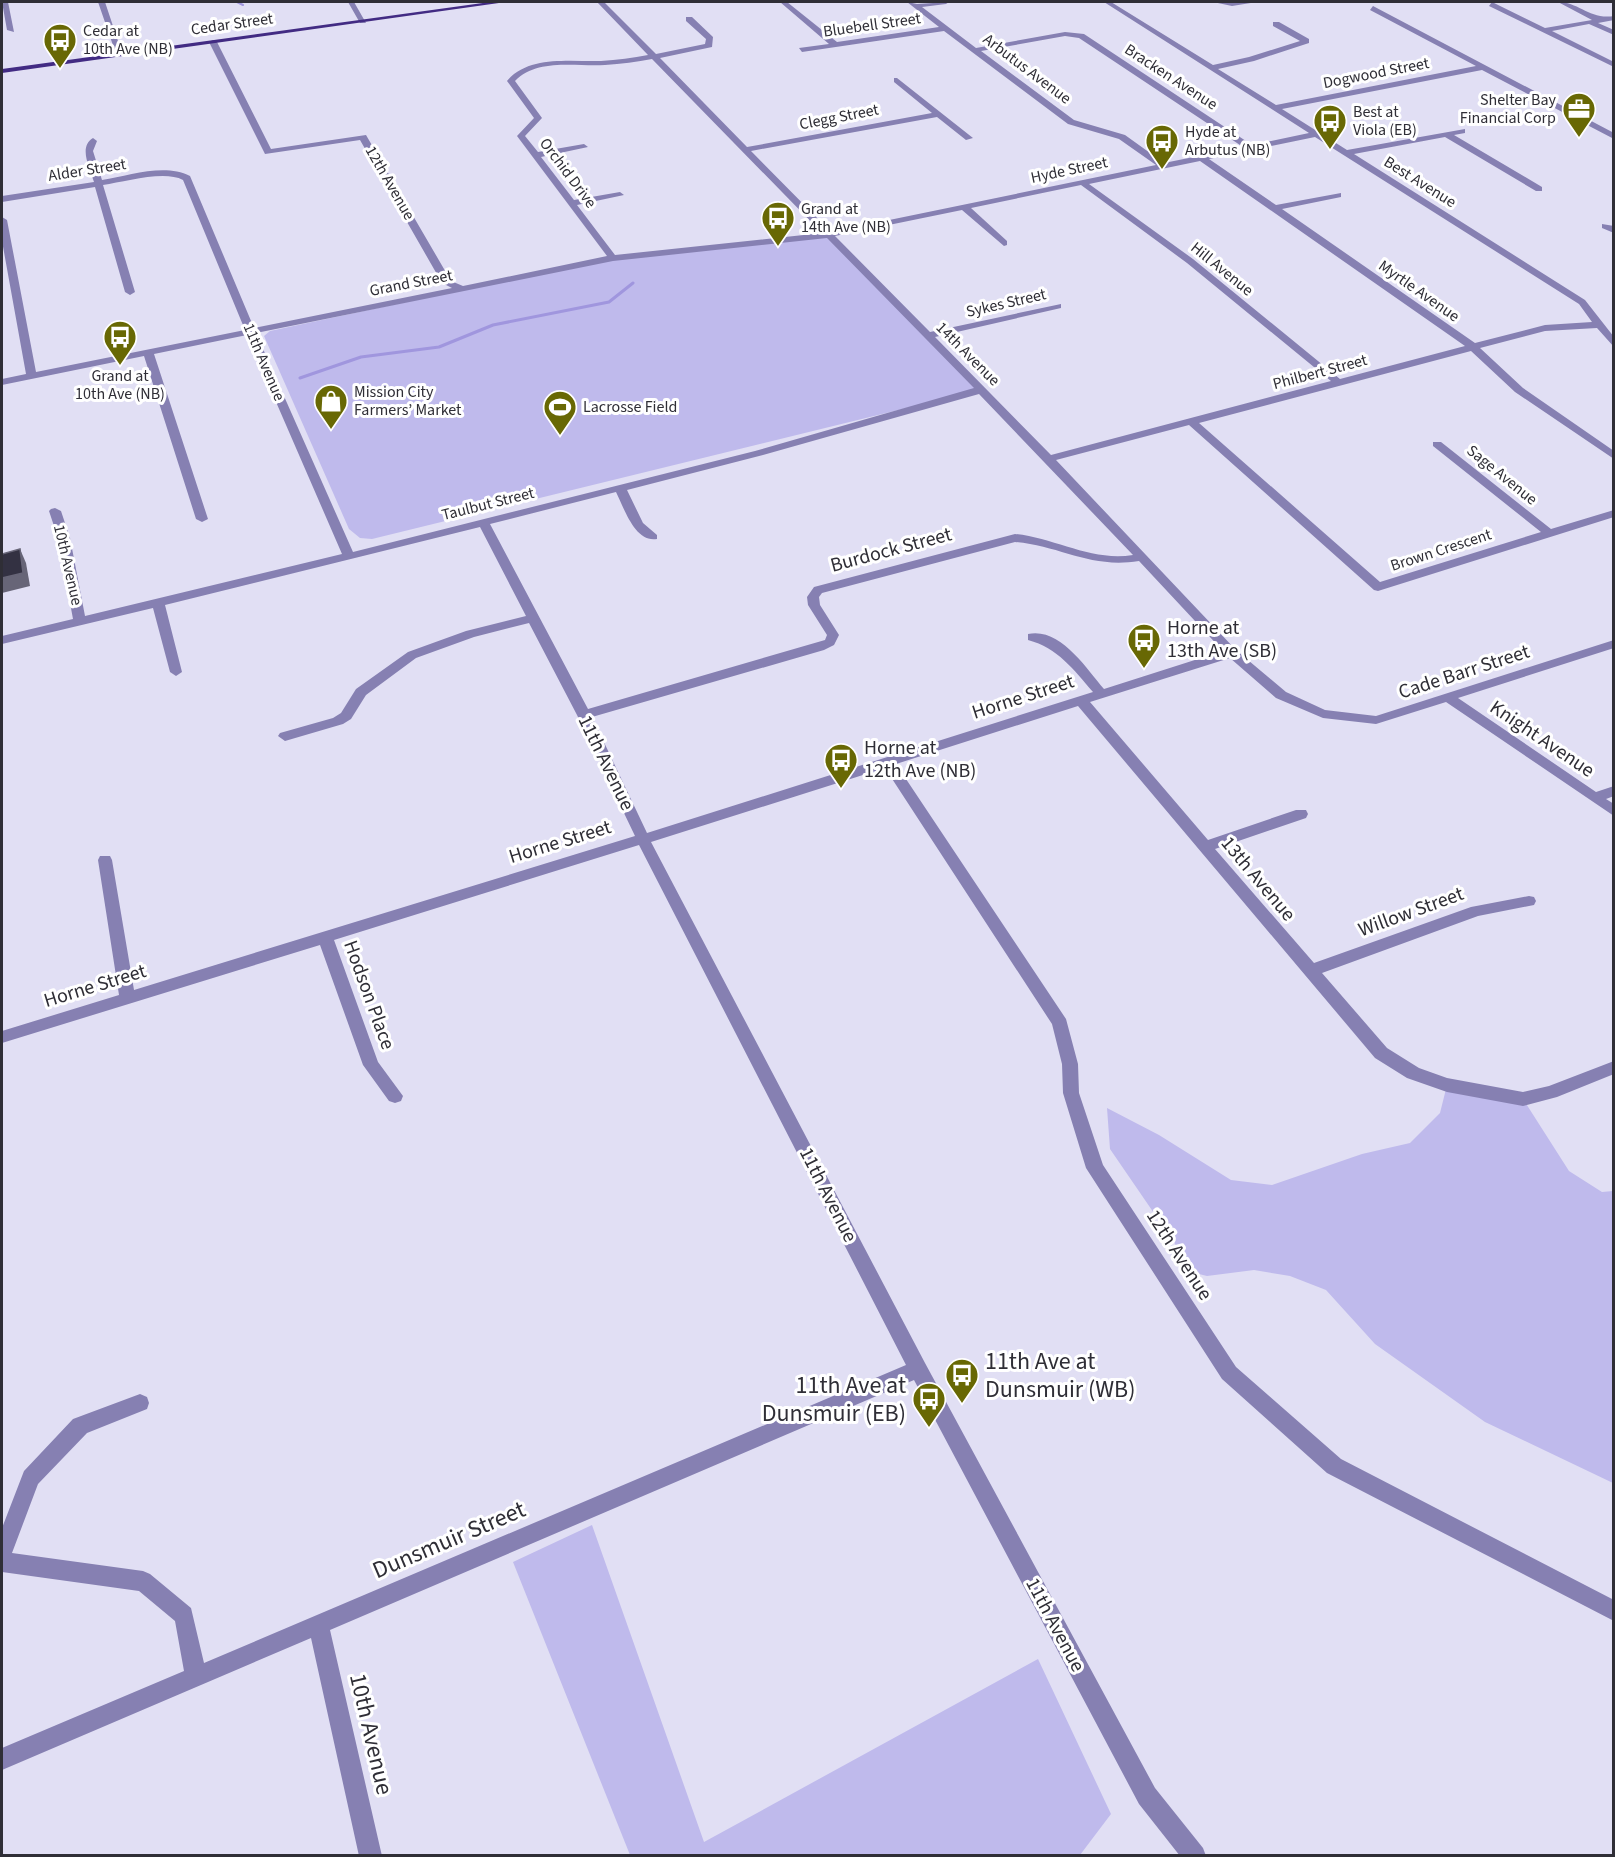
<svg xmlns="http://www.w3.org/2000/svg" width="1615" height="1857" font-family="'Source Sans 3',sans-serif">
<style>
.green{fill:#bfbaec}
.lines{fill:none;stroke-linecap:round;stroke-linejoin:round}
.stream-far1{stroke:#a096de;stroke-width:2}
.stream{stroke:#a096de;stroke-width:3}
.minor{fill:#8680b2;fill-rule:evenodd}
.major{fill:#422b83;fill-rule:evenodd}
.shaded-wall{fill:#676577}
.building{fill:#333142;stroke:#676577;stroke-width:1.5}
.labels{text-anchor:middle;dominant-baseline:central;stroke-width:6;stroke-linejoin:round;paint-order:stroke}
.far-street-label{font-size:16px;fill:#2f2e36;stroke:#fff}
.far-poi-label{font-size:16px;fill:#2f2e36;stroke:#fff;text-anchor:start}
.street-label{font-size:20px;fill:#2f2e36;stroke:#fff}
.poi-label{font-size:20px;fill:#2f2e36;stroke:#fff;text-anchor:start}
.near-poi-label{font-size:24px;fill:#2f2e36;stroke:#fff;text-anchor:start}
.near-street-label{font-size:24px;fill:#2f2e36;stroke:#fff}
</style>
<rect width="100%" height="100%" fill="#e1dff4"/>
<path class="green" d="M829,235L980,390L372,539L360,538L349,529L264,336L270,331L613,258Z
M1447,1085L1523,1099L1569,1171L1602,1192L1613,1191V1483L1485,1422L1375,1344L1326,1290L1290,1276L1254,1270L1207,1276L1195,1273L1110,1149L1107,1108L1159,1135L1231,1180L1272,1185L1362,1154L1410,1143L1440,1113Z
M592,1525L704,1842L1038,1659L1111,1814L1080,1855H630L513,1562Z"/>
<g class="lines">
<path class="stream-far1" d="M237,2L243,5"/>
<path class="stream" d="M300,378L361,357L439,347L493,325L609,302L633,283"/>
<path class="minor" d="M2,2H8L14,32L7,30Z
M98,2H105L123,56L116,54Z
M348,2H354L366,23H360Z
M597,2H604L656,54L705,44L706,39L686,21V17H692L713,37L712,47L660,58L747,147L932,113L894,82V78H897L973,138L966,140L937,117L751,151L831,232L1156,165L1119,139L1068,124L944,31L802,52L799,48L829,44L780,2H787L837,42L939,27L907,2L917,4L949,2L946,4L922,7L976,48L1065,32L1084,34L1252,145L1309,133L1104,2H1111L1213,65L1249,57L1300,41L1273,26V22H1279L1309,39V43L1254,61L1218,69L1276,105L1476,66L1370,10L1373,6L1614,133V139L1482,70L1282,109L1347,150L1465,129V133L1454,135L1542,187V191H1536L1445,137L1354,154L1585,300L1614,337V347L1597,328L1545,331L1480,348L1523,388L1614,451V459L1515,392L1471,351L1199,423L1380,582L1541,532L1433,446V442H1441L1551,529L1614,510V517L1378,591L1374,590L1189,425L1056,460L1236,650L1286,692L1325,710L1376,716L1614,640V648L1458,698L1596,792L1614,786V796L1606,799L1614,804V816L1446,702L1376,724L1323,718L1276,698L1230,658L1090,702L1208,840L1296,810H1306L1308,814L1306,818L1215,849L1314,963L1471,907L1529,896L1534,897L1536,901L1534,905L1478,916L1322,973L1387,1048L1419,1068L1447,1078L1523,1092L1549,1086L1614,1061V1074L1557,1097L1523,1106L1447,1092L1407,1078L1375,1058L1078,706L896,764L1066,1019L1078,1064L1079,1093L1103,1165L1236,1367L1341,1459L1614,1600V1621L1327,1473L1222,1379L1086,1168L1063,1093L1062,1064L1052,1024L885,768L651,842L925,1363L1155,1788L1203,1848L1206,1856H1180L1139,1804L914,1380L330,1630L382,1856H359L311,1638L2,1770V1748L184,1671L175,1621L139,1591L2,1572V1528L24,1471L73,1419L140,1394L147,1397L149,1403L147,1409L87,1433L38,1484L12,1553L143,1571L150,1574L191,1608L204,1663L906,1365L639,845L334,940L378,1062L403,1096L401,1101L395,1103L389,1101L363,1065L320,945L2,1043V1031L119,995L98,860L100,856H110L112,860L134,990L635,836L577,715L529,623L474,637L416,658L366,695L351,719L343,724L285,741L278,736L280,733L333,718L341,713L356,689L408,652L466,631L526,616L480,527L165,605L182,672L176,676L170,672L153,608L2,644V636L73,619L58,538L49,511L51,509L55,508L61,511L70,538L85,616L342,554L247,335L154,354L208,519L202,522L196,519L144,356L2,385V379L26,374L2,241V217L7,220L36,372L245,330L183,180C164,170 125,182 103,185L135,292L130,295L125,292L95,187L2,202V196L94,182C90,168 78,147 93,138L97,141L93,151L102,180C129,176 164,163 190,176L254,328L452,288L442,283L360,140L265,154L209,42L213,40L217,42L271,149L366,135L451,281L463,286L607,256L517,136L534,118L507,81C529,55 570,62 601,61C617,60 633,58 648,55ZM1065,36L1079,38L1243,147L1164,163L1125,135L1074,120L981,51ZM652,59L822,233L615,255L577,205L624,195L620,192L574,200L541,157L588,147L584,144L538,152L525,136L542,118L515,81C537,58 577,67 605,65C621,64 637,62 652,59ZM1315,137L1579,304L1592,322L1545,325L1475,343L1282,209L1341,197V193L1276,205L1209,159ZM1200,161L1465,346L1340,379L1193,259L1089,184ZM1081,185L1187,263L1331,381L1051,455L935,337L1061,308V304L930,332L835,236L962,210L1004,246L1007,245V241L971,208ZM827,238L974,388L755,451L353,552L256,333L613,261ZM979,394L1133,555C1092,562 1055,538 1015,534L814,587L807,597L808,605L827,635L825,640L588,709L490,524L616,492C624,508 635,543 657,539V535L643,523L627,490L763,455ZM1015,542C1061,546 1090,569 1139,561L1223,651L1104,689C1086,668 1060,627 1028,634V640C1058,648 1073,669 1093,692L647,833L592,717L824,650L834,645L839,635L820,605L819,597L822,593Z
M1213,2H1257L1232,6Z
M1492,2L1545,28L1592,20L1558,2C1579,2 1590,20 1614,16V20L1598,23L1614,30V35L1589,24L1552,31L1614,62V67L1489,6Z
M1602,224L1614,226V233L1602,228Z"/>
<path class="major" d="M490,2H506L2,73V69Z"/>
</g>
<path class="shaded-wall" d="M20,549L26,563L30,586L2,593V578Z"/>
<path class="building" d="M20,549L23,573L2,578V554Z"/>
<defs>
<symbol id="bus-pin" viewBox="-11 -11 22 30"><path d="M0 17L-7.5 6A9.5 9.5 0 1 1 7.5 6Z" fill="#686804" stroke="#fff"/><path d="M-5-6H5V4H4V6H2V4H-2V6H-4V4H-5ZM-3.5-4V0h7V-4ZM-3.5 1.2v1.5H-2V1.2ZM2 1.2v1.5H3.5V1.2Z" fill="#fff"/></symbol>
<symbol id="office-pin" viewBox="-11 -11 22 30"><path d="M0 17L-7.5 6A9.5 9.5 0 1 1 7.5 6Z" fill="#686804" stroke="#fff"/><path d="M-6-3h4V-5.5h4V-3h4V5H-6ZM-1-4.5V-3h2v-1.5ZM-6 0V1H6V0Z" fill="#fff"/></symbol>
<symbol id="shop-pin" viewBox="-11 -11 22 30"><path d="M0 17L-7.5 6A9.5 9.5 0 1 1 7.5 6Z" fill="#686804" stroke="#fff"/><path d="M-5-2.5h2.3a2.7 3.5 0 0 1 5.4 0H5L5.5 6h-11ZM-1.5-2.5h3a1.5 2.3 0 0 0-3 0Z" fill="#fff"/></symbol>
<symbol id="stadium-pin" viewBox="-11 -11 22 30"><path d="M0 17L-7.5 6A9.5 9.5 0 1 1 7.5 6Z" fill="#686804" stroke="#fff"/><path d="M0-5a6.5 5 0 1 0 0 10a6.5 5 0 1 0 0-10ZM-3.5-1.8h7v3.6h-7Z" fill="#fff"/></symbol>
</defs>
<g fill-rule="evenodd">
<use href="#bus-pin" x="41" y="21" width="38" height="52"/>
<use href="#office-pin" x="1560" y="90" width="38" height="52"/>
<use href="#bus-pin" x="1311" y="102" width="38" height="52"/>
<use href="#bus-pin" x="1143" y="122" width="38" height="52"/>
<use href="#bus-pin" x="759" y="199" width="38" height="52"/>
<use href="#bus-pin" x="101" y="318" width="38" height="52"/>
<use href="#shop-pin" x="312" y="382" width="38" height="52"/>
<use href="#stadium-pin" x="541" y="388" width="38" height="52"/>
<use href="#bus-pin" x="1125" y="621" width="38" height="52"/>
<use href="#bus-pin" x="822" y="741" width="38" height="52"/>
<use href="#bus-pin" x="943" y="1356" width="38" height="52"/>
<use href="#bus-pin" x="910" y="1380" width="38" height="52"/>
</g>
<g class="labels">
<g class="far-street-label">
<text transform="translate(232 24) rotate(-8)">Cedar Street</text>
<text transform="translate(872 25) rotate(-8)">Bluebell Street</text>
<text transform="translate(1027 69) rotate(37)">Arbutus Avenue</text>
<text transform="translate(1376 73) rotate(-11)">Dogwood Street</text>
<text transform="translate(1171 77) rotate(33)">Bracken Avenue</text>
<text transform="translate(839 117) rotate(-11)">Clegg Street</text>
<text transform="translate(87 170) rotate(-9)">Alder Street</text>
<text transform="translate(1069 170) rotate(-12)">Hyde Street</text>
<text transform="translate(568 173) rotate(53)">Orchid Drive</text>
<text transform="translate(1420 182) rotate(32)">Best Avenue</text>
<text transform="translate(390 183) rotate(60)">12th Avenue</text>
<text transform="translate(1222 269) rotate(39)">Hill Avenue</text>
<text transform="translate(411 283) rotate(-11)">Grand Street</text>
<text transform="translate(1419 291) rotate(35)">Myrtle Avenue</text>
<text transform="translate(1006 303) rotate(-13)">Sykes Street</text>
<text transform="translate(968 354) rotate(45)">14th Avenue</text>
<text transform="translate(264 362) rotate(67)">11th Avenue</text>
<text transform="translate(1320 372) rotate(-15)">Philbert Street</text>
<text transform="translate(1502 475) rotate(39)">Sage Avenue</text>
<text transform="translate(488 504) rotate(-14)">Taulbut Street</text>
<text transform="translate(1441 550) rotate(-18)">Brown Crescent</text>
<text transform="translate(68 565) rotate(77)">10th Avenue</text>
</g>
<g class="far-poi-label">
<text x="83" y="31">Cedar at<tspan x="83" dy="18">10th Ave (NB)</tspan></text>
<text x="1556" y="100" text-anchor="end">Shelter Bay<tspan x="1556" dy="18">Financial Corp</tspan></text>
<text x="1353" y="112">Best at<tspan x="1353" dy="18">Viola (EB)</tspan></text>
<text x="1185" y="132">Hyde at<tspan x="1185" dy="18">Arbutus (NB)</tspan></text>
<text x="801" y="209">Grand at<tspan x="801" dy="18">14th Ave (NB)</tspan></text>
<text x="120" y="376" text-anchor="middle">Grand at<tspan x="120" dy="18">10th Ave (NB)</tspan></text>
<text x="354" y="392">Mission City<tspan x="354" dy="18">Farmers’ Market</tspan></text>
<text x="583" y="407">Lacrosse Field</text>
</g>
<g class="street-label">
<text transform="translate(891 550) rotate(-15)">Burdock Street</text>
<text transform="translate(1464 672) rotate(-18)">Cade Barr Street</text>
<text transform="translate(1023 697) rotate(-18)">Horne Street</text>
<text transform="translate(1542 739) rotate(34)">Knight Avenue</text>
<text transform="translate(606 763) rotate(64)">11th Avenue</text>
<text transform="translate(560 842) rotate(-17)">Horne Street</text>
<text transform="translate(1258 879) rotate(50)">13th Avenue</text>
<text transform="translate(1411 912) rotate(-20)">Willow Street</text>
<text transform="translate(95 986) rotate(-17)">Horne Street</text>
<text transform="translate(369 995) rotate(70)">Hodson Place</text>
<text transform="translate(828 1195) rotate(63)">11th Avenue</text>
<text transform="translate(1179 1255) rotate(57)">12th Avenue</text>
<text transform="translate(1055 1625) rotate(62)">11th Avenue</text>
</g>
<g class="poi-label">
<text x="1167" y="628">Horne at<tspan x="1167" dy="23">13th Ave (SB)</tspan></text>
<text x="864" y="748">Horne at<tspan x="864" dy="23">12th Ave (NB)</tspan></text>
</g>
<g class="near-poi-label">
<text x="985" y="1361">11th Ave at<tspan x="985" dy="28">Dunsmuir (WB)</tspan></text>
<text x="906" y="1385" text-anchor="end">11th Ave at<tspan x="906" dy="28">Dunsmuir (EB)</tspan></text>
</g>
<g class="near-street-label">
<text transform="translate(449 1540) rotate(-23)">Dunsmuir Street</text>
<text transform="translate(371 1734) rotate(77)">10th Avenue</text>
</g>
</g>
<rect width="1615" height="1857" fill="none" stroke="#2f2e36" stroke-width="6"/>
</svg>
